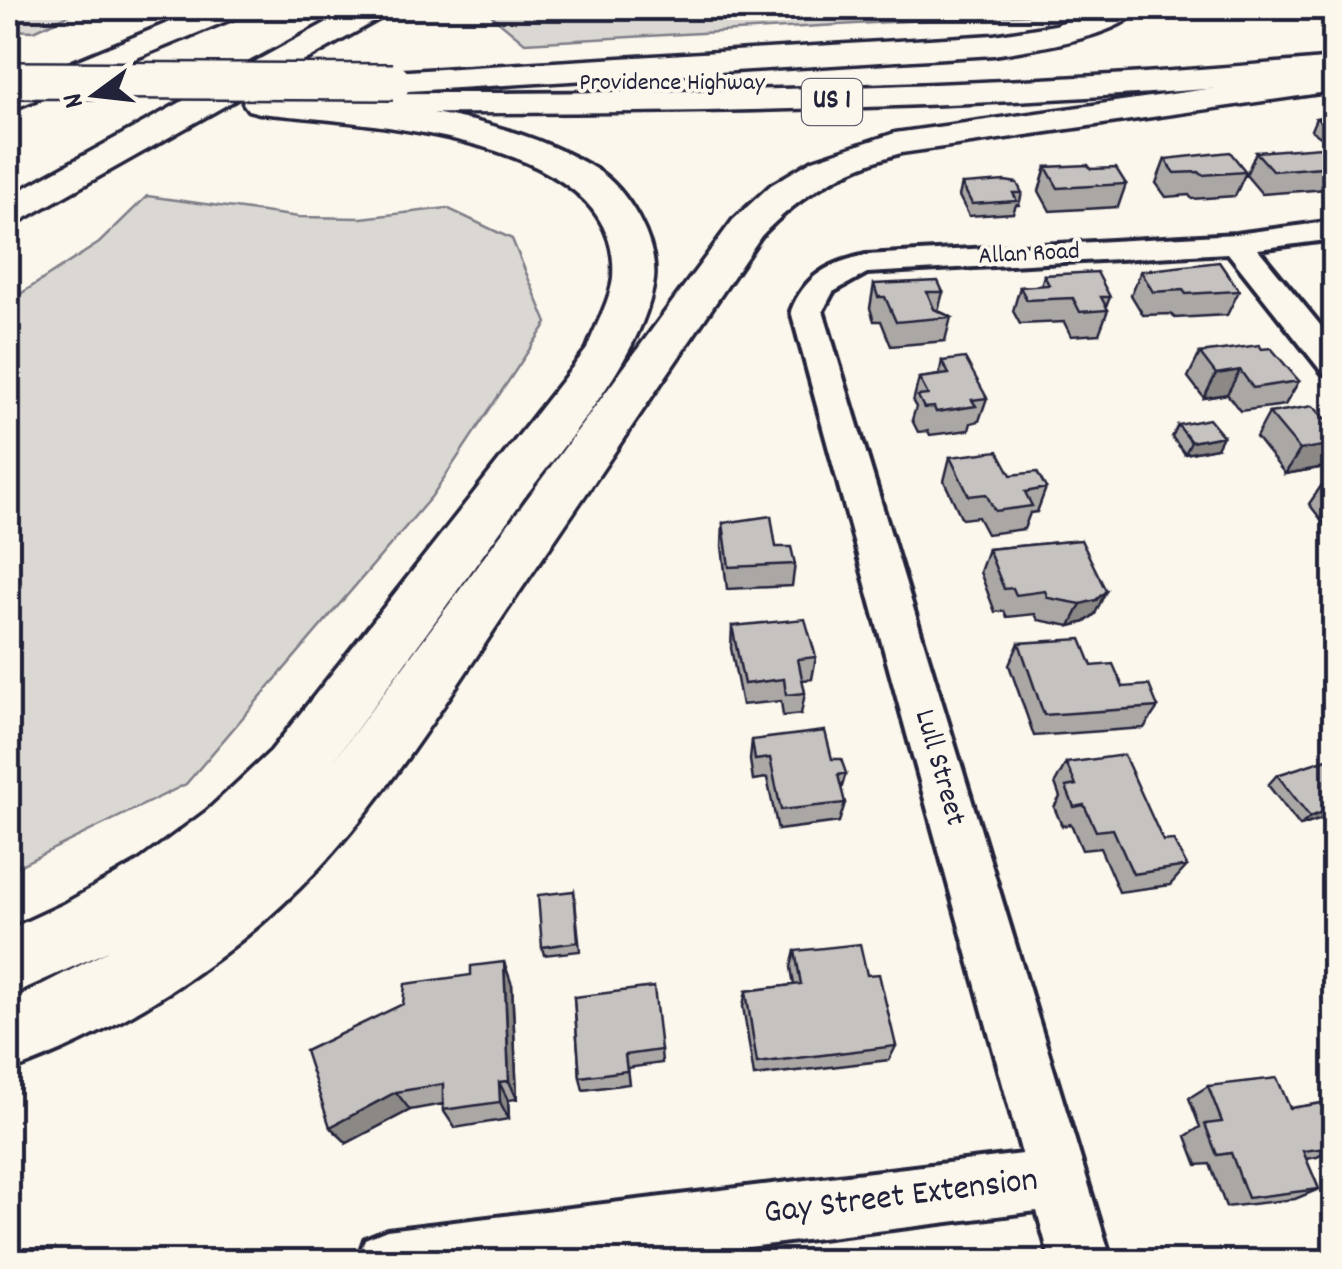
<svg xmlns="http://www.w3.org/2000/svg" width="1342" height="1269" font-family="Dekko,sans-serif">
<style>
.green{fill:#dbd8d3;stroke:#7e7d87;stroke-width:2.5}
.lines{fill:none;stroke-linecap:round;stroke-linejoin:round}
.minor-casing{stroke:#22223b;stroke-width:8}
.primary-casing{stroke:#22223b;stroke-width:7}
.motorway-casing{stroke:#22223b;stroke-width:7}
.minor{fill:#fbf7ec;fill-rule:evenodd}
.primary{fill:#fbf7ec;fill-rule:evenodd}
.motorway{fill:#fbf7ec;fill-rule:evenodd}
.trunk-bridge-casing{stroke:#22223b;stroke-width:40;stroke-linecap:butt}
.trunk-bridge{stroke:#fbf7ec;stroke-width:35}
.wall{fill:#aaa7a5;stroke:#22223b;stroke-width:2.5}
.shaded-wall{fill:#8b8886;stroke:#22223b;stroke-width:2.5}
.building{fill:#c6c2c0;stroke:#22223b;stroke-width:2.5}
.labels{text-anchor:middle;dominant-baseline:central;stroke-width:8;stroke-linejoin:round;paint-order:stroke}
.far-street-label{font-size:25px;fill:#22223b;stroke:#fbf7ec}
.shield{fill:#fbf7ec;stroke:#636270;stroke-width:2.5}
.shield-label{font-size:28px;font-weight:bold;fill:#22223b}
.street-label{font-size:30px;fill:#22223b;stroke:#fbf7ec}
.near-street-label{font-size:35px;fill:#22223b;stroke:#fbf7ec}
</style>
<rect width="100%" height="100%" fill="#fbf7ec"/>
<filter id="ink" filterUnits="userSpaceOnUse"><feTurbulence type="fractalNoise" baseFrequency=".01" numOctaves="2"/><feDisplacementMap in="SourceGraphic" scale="20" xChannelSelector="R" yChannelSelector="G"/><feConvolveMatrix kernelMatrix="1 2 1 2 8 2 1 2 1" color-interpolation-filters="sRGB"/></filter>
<g filter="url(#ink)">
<path class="green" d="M8,8H84L34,31L8,30Z
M509,8H1055L1031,14L525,43L490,14Z
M147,196L299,217L361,218L447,208L512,239L547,323L432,496L186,784L8,871V302L99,243Z"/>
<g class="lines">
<defs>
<path id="minor" d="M1334,221V239L1258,249L1334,342V375L1322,372L1228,253L867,273L833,292L823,311L1112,1262H1051L1037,1211L630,1262H357L365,1239L387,1230L1022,1154L791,311C805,275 830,263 866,255L1236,234Z"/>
<path id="primary" d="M1334,58V78C984,112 635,114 284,113L272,110L267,103L272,96L284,93C635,94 984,91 1334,58Z"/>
<path id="motorway" d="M204,8H245L241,15L8,111V89Z
M353,8H390L386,15L22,220L8,223V197Z
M1101,8H1140C1119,38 1030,49 994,55L393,92L381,89L376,82L381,75L393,72L994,35L1055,25Z
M1334,71V91L901,153C845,168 801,194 761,236C681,353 602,471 522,588C457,684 396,785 317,870C233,959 122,1031 8,1072V1002L108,951L8,996V930L64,904L138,862L207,811L271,751L587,349C595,327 611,299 613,277C623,133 358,124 260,113L248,110L243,103L248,96L260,93C371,105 500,109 597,170C628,190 658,242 654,280C644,356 564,443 519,505C457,591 395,677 332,763L733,220L771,185L813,160L895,133Z"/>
</defs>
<use href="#minor" class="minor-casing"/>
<use href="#primary" class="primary-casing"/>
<use href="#motorway" class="motorway-casing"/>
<use href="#minor" class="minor"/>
<use href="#primary" class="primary"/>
<use href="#motorway" class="motorway"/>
<defs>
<path id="trunk-bridge" d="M8,80L393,82"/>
</defs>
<use href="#trunk-bridge" class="trunk-bridge-casing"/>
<use href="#trunk-bridge" class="trunk-bridge"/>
</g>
<path class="wall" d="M1334,115V139L1326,141L1311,130L1316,118Z
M1256,152L1334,160V175L1327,189L1262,194L1246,175Z
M1165,159L1246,172L1235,196L1192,199L1189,195L1166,197L1156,183Z
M1046,167L1091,169L1126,184L1118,207L1050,211L1039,191Z
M962,184L1022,193L1019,205H1016L1013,213L969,216L959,196Z
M1141,271L1239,291L1227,315L1175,318L1172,314L1143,315L1131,295Z
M1044,275L1110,297L1106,307L1108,310L1099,334L1071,336L1064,322L1020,324L1013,311L1020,287L1041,286Z
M874,284L943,292L938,311L951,317L945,341L891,346L881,321H874L870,308Z
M1262,349L1299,381L1285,405L1240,411L1227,394L1204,398L1188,377L1200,353Z
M942,361L987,398L979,421L971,423L969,430L930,435L928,431L918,432L912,420L916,407L913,402L919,378L939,375Z
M1269,413L1325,419L1334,418V459L1330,466L1285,474L1256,437Z
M1178,425L1217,448L1185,454L1172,437Z
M950,457L1011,475L1046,488L1037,512L1030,513L1024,529L987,534L978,517L962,519L944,481Z
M1334,478V536L1309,504L1325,480Z
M723,523L776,547L795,564L792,586L727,589L722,546Z
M1081,540L1095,614L1085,622L1070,626L1038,620L1035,614L1007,617L1004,611L995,612L980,572L988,549Z
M732,626L816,657L812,679L802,680L805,693L801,714L783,716L781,701L742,705L731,648Z
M1019,643L1092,666L1123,687L1158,707L1144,728L1034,736L1009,665Z
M752,740L832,759L846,773L841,790L845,803L839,822L778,830L767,778L753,780L750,760Z
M1066,763L1163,841L1187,866L1170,885L1119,892L1100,848L1082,850L1071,824L1062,826L1054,807L1060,797L1055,783Z
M1334,763V815L1300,826L1268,785L1277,775Z
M574,891L580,951L544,955L542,947Z
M795,951L867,975L896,1046L889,1060L754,1076L743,1006L746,991L794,985L791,967Z
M512,985L517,1099L508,1100L509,1119L455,1128L443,1110V1104L410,1110L347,1143L403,1004Z
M574,997L661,1050L662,1063L627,1068L629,1084L583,1090L580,1077Z
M1208,1086L1290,1108L1334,1131V1149L1317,1157L1306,1159L1319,1189L1295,1199L1226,1207L1210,1164L1197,1165L1186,1136L1200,1127L1189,1098Z"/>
<path class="shaded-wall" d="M1332,129H1334V139L1326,141Z
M1240,370L1227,394L1204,398L1216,374Z
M1334,431V459L1330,466L1285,474L1300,450Z
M1223,436L1217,448L1185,454L1191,442Z
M1106,591L1095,614L1085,622L1070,626L1081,604Z
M1334,808V815L1300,826L1310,817Z
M504,962L512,985L517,1099L509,1081Z
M499,1082L508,1100L509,1119L500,1102Z
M396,1092L410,1110L347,1143L330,1127Z"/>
<path class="building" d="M1334,115V129H1332L1316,118Z
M1321,147L1334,160V166L1273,171L1256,152Z
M1230,152L1246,172L1202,175L1199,172L1175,173L1165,159Z
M1088,165L1091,169L1116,168L1126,184L1058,188L1046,167Z
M1005,181L1017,183L1022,193H1013L1017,201L972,204L962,184Z
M1219,262L1239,291L1186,294L1183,290L1153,292L1141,271Z
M1097,272L1110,297H1101L1108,310L1080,312L1073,298L1027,300L1020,287L1049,285L1044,275Z
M938,281L943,292H927L934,309L951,317L896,322L885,297H878L874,284Z
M1259,345L1262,349L1271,348L1299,381L1253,388L1240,370L1216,374L1200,353Z
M965,358L987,398L972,400L976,406L936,412L934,407L924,408L918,396L928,395L919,378L949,374L942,361Z
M1313,406L1325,419L1334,418V444L1300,450L1269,413Z
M1209,419L1223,436L1191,442L1178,425Z
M998,451L1011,475L1037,472L1046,488L1025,492L1032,506L995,511L986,494L969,496L950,457Z
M1334,478V492L1325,480Z
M771,516L776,547H791L795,564L729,567L723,523Z
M1081,540L1106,591L1096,600L1081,604L1048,598L1045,591L1016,595L1013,588L1004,589L988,549Z
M805,619L816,657L798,659L805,693L786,695L784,679L744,684L732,626Z
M1081,639L1092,666L1113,664L1123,687L1149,685L1158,707L1044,715L1019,643Z
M825,731L832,759H841L846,773L838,775L845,803L781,810L770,758L755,760L752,740Z
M1124,755L1163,841L1173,840L1187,866L1133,874L1113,829L1096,831L1084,805L1074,807L1066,787L1076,785L1066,763Z
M1330,758L1334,763V808L1310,817L1277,775Z
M574,891L578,942L542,947L538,895Z
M860,944L867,975L879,974L896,1046L757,1063L746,991L801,984L795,951Z
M504,962L509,1081L499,1082L500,1102L443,1110V1084L396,1092L330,1127L305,1051L403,1004L405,984L471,975V966Z
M654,987L661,1050L625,1055L627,1071L580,1077L574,997Z
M1277,1078L1290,1108L1322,1103L1334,1131V1147L1303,1151L1319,1189L1248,1198L1231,1153L1217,1155L1205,1124L1222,1122L1208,1086Z"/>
</g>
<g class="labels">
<g class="far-street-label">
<text x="672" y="84">Providence Highway</text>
<text transform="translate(1029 255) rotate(-3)">Allan Road</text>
</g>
<rect class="shield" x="802" y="79" width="60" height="46" rx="8"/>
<g class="shield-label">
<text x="832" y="102">US 1</text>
</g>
<g class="street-label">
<text transform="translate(938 768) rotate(74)">Lull Street</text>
</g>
<g class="near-street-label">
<text transform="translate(901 1198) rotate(-7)">Gay Street Extension</text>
</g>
</g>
<rect width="1342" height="1269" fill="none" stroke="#fbf7ec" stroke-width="40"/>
<rect x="20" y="20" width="1302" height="1229" fill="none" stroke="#22223b" stroke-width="4" filter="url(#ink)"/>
<g transform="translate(95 95) rotate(255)" stroke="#fbf7ec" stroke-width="8" paint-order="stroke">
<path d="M0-8L18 38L0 25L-18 38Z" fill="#22223b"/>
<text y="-15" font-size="28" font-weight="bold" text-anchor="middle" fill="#22223b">N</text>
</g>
</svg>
